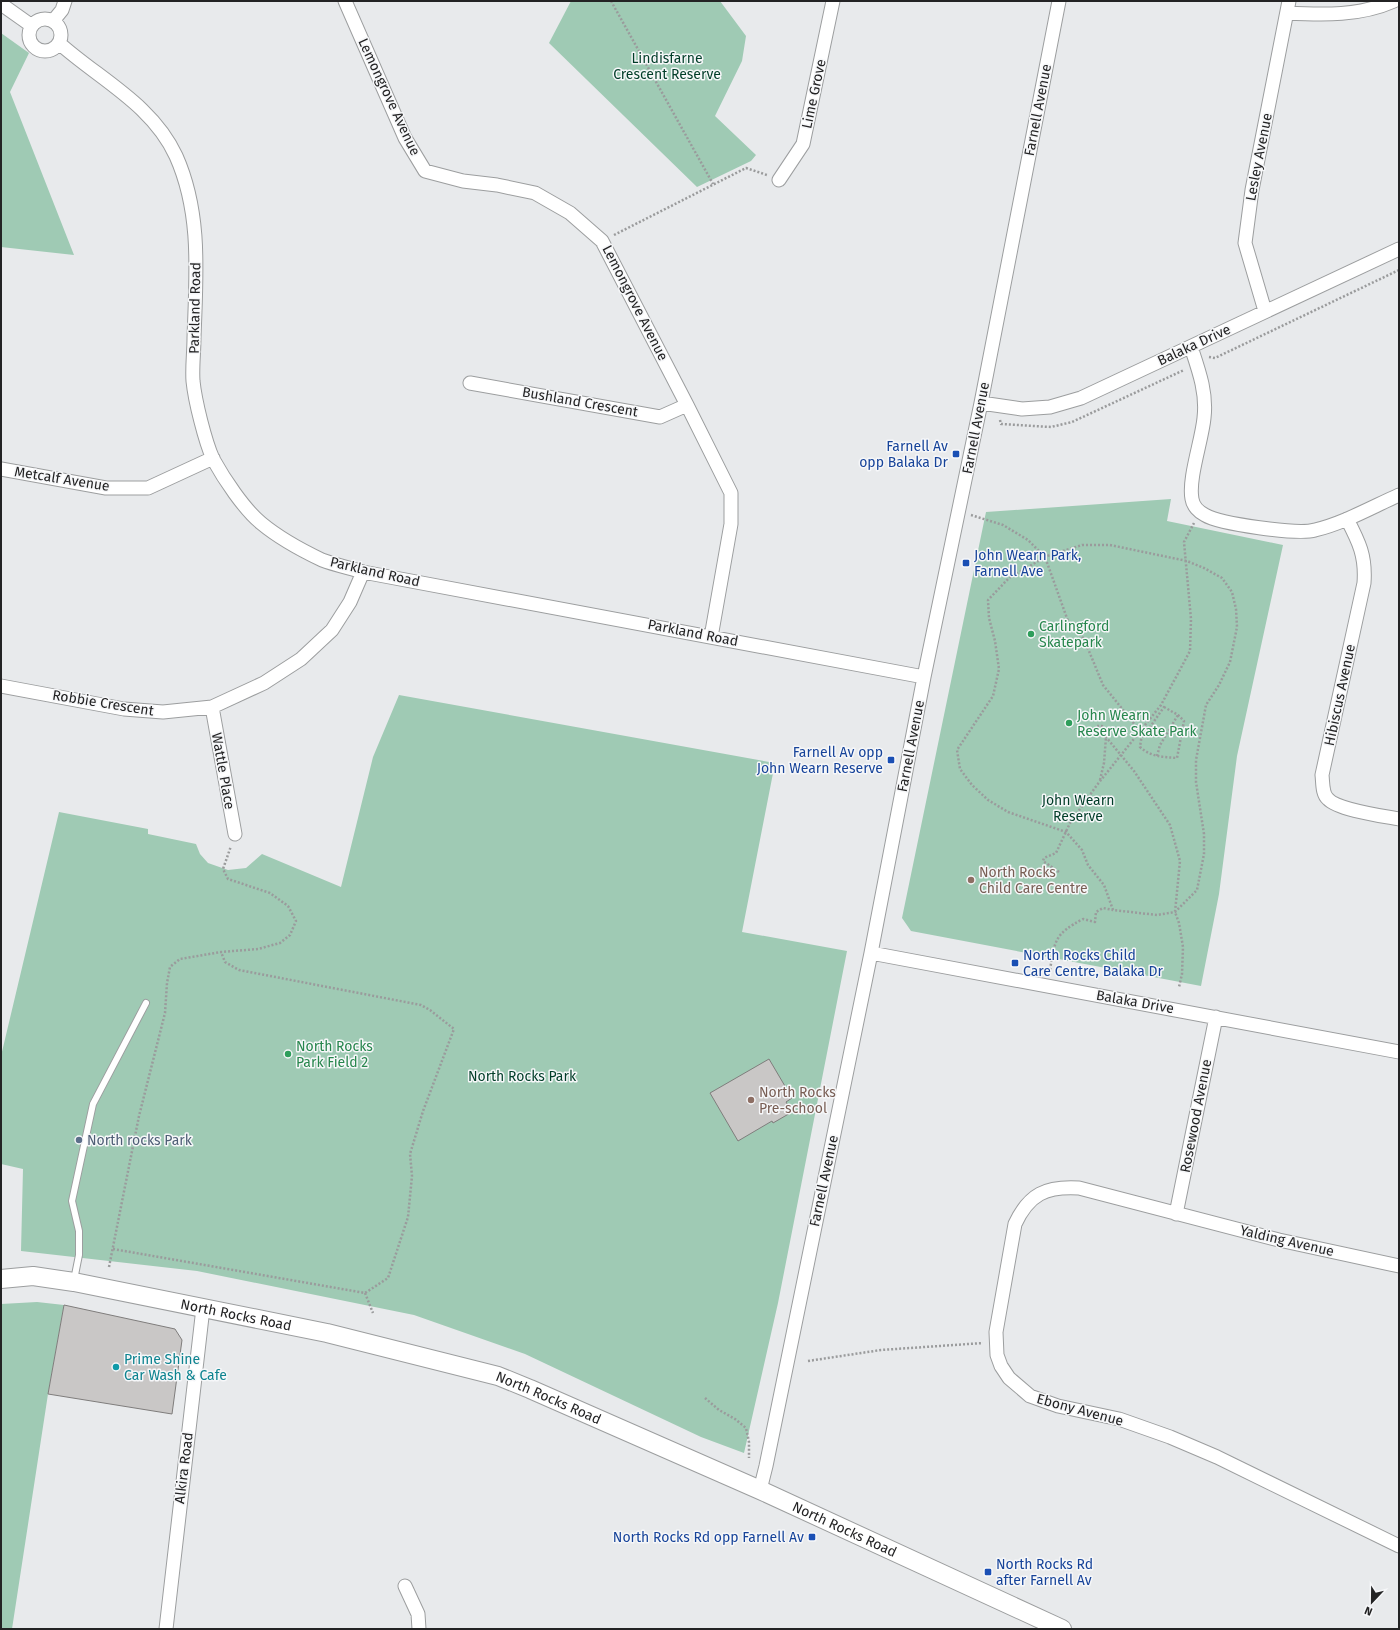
<svg xmlns="http://www.w3.org/2000/svg" width="1400" height="1630" font-family="'Fira Sans',sans-serif">
<style>
.green{fill:#9fcab4}
.building{fill:#c9c7c6;stroke:#7f7d7c}
.lines{fill:none;stroke-linecap:round;stroke-linejoin:round}
.service-casing{stroke:#9c9e9f;stroke-width:8}
.minor-casing{stroke:#9c9e9f;stroke-width:15}
.secondary-casing{stroke:#9c9e9f;stroke-width:20}
.path{stroke:#9a9b9c;stroke-width:2.5;stroke-dasharray:2 2;stroke-linecap:butt}
.service{stroke:#fff;stroke-width:6}
.minor{stroke:#fff;stroke-width:13}
.secondary{stroke:#fff;stroke-width:18}
.transit-dot{fill:#1a4fb4;stroke:#f6f7f9;stroke-width:1.5}
.leisure-dot{fill:#2e9e5b;stroke:#f6f7f9;stroke-width:1.5}
.education-dot{fill:#8d6e63;stroke:#f6f7f9;stroke-width:1.5}
.service-dot{fill:#5c6f8a;stroke:#f6f7f9;stroke-width:1.5}
.culture-dot{fill:#0f9aa8;stroke:#f6f7f9;stroke-width:1.5}
.labels{text-anchor:middle;dominant-baseline:central;stroke-width:3;stroke-linejoin:round;paint-order:stroke}
.park-label{font-size:14px;fill:#003d28;stroke:#f6f7f9}
.street-label{font-size:14px;fill:#232324;stroke:#f6f7f9}
.transit-label{font-size:14px;fill:#164399;stroke:#f6f7f9;text-anchor:end}
.leisure-label{font-size:14px;fill:#27864d;stroke:#f6f7f9;text-anchor:start}
.education-label{font-size:14px;fill:#785e54;stroke:#f6f7f9;text-anchor:start}
.service-label{font-size:14px;fill:#4e5e75;stroke:#f6f7f9;text-anchor:start}
.culture-label{font-size:14px;fill:#0d838f;stroke:#f6f7f9;text-anchor:start}
</style>
<rect width="100%" height="100%" fill="#e8eaec"/>
<path class="green" d="M571,1H720L746,36L742,61L715,116L756,155L751,161L697,187L549,43Z
M1,33L29,53L10,92L74,255L1,247Z
M1171,499L1167,521L1283,545L1237,756L1219,894L1201,986L911,931L902,918L986,512Z
M399,695L775,763L742,932L847,951L778,1303L744,1453L701,1437L525,1354L414,1315L197,1271L21,1251L23,1169L1,1164V1056L59,812L148,829V834L196,844L200,854L208,863L228,870L246,868L262,854L341,887L373,757Z
M37,1302L64,1305L48,1394L12,1629H1V1304Z"/>
<path class="building" d="M769,1059L792,1098L786,1102L792,1112L773,1123L772,1121L738,1141L710,1093Z
M64,1305L175,1329L182,1340L172,1414L48,1394Z"/>
<g class="lines">
<defs>
<path id="service" d="M74,1280L79,1255V1231L72,1201L93,1104L146,1003"/>
<path id="minor" d="M345,1L405,138L425,171L463,181L497,185L535,193L570,213L602,241L687,405L731,493V524L711,637
M1,4L32,26
M1287,13C1324,15 1360,16 1394,1
M29 35a16 16 0 1 1 32 0a16 16 0 1 1-32 0Z
M53,21L62,10L65,1
M59,43C99,79 152,104 176,156C202,214 196,276 194,338C194,352 192,367 193,381C195,401 205,441 213,459C224,479 244,509 261,523C279,538 301,550 322,560C335,565 350,568 363,572L924,677
M779,180L803,144L833,1
M1265,311L1245,243L1252,190L1289,1
M1191,347C1199,371 1207,393 1204,418C1202,440 1188,479 1192,499C1193,506 1199,512 1205,515C1220,524 1298,535 1315,530C1344,523 1372,507 1399,495
M470,383L660,417L687,405
M981,403L1022,409L1050,407L1081,398L1399,249
M1,469L106,488H148L213,458
M1347,519C1359,542 1366,556 1364,583L1322,775C1323,783 1322,794 1328,799C1338,810 1383,816 1399,819
M1,686L124,709L163,712L212,707L264,683L301,659L332,630L350,602L363,572
M212,707L235,834
M871,953L1399,1052
M1176,1214L1216,1017
M1399,1266L1279,1240L1079,1188C1046,1186 1029,1194 1015,1224L996,1332L997,1355L1001,1366L1009,1378L1030,1396L1058,1406L1119,1419L1170,1437L1217,1457L1399,1546
M760,1490L766,1466L871,953L924,677L981,403L1059,1
M405,1586L418,1614L419,1629
M166,1629L203,1308"/>
<g id="secondary">
<path id="s1" d="M1,1279L33,1276L74,1282L327,1333L498,1376L530,1389L760,1490L1062,1629"/>
</g>
</defs>
<use href="#service" class="service-casing"/>
<use href="#minor" class="minor-casing"/>
<use href="#secondary" class="secondary-casing"/>
<path class="path" d="M611,1L713,184
M614,235L746,168L767,175
M1209,357L1215,358L1399,270
M1000,420L1001,424L1051,427L1072,422L1184,370
M971,515L1003,525L1028,540L1045,557L1068,621L1084,639L1103,685L1144,736
M1082,545H1110L1187,561L1204,568L1222,578L1232,592L1236,609L1237,627L1230,662L1219,685L1206,705L1196,760V782L1204,834V854L1197,890L1175,912L1157,915L1113,910L1104,885L1088,865L1082,850L1066,832L1008,812L988,800L972,785L960,769L957,750L993,696L999,669L995,641L989,618L988,600L1009,578L1047,556Z
M1164,707L1178,715L1184,721L1177,758C1163,757 1151,757 1140,747L1141,740Z
M1097,726H1102L1106,737L1134,771L1170,825L1180,861L1175,912L1179,923L1183,947L1182,974L1179,987
M1147,730L1156,733
M1157,756L1160,745L1178,715
M1100,780L1104,763L1106,737
M1059,872L1043,861L1044,858L1056,853L1070,823L1097,785L1161,705L1190,651L1191,619L1184,542L1194,523
M1050,970C1055,939 1055,934 1083,919L1095,922L1096,912L1103,908L1113,910
M113,1249L365,1293L388,1278L408,1217L412,1176L410,1154L423,1111L454,1029L430,1010L421,1005L239,970L225,962L221,952
M109,1267L139,1116L165,1013L167,983L170,967L180,959L221,952L258,949L280,943L290,935L296,921L288,906L270,893L228,879L223,869L231,846
M365,1293L373,1313
M808,1361L881,1350L983,1343
M705,1398L719,1410L735,1419L746,1428L749,1442V1458"/>
<use href="#service" class="service"/>
<use href="#minor" class="minor"/>
<use href="#secondary" class="secondary"/>
</g>
<g class="transit-dot">
<rect x="952" y="450" width="8" height="8" rx="2"/>
<rect x="962" y="559" width="8" height="8" rx="2"/>
<rect x="887" y="756" width="8" height="8" rx="2"/>
<rect x="1011" y="959" width="8" height="8" rx="2"/>
<rect x="808" y="1533" width="8" height="8" rx="2"/>
<rect x="984" y="1568" width="8" height="8" rx="2"/>
</g>
<g class="leisure-dot">
<circle cx="1031" cy="634" r="4"/>
<circle cx="1069" cy="723" r="4"/>
<circle cx="288" cy="1054" r="4"/>
</g>
<g class="education-dot">
<circle cx="971" cy="880" r="4"/>
<circle cx="751" cy="1100" r="4"/>
</g>
<circle class="service-dot" cx="79" cy="1140" r="4"/>
<circle class="culture-dot" cx="116" cy="1367" r="4"/>
<g class="labels">
<g class="park-label">
<text x="667" y="58">Lindisfarne<tspan x="667" dy="16">Crescent Reserve</tspan></text>
<text x="1078" y="800">John Wearn<tspan x="1078" dy="16">Reserve</tspan></text>
<text x="522" y="1076">North Rocks Park</text>
</g>
<g class="street-label">
<text transform="translate(814 94) rotate(-78)">Lime Grove</text>
<text transform="translate(389 97) rotate(65)">Lemongrove Avenue</text>
<text transform="translate(1038 110) rotate(-79)">Farnell Avenue</text>
<text transform="translate(1259 157) rotate(-79)">Lesley Avenue</text>
<text transform="translate(635 303) rotate(63)">Lemongrove Avenue</text>
<text transform="translate(195 308) rotate(-89)">Parkland Road</text>
<text transform="translate(1194 345) rotate(-25)">Balaka Drive</text>
<text transform="translate(580 402) rotate(10)">Bushland Crescent</text>
<text transform="translate(976 428) rotate(-79)">Farnell Avenue</text>
<text transform="translate(62 479) rotate(9)">Metcalf Avenue</text>
<text transform="translate(375 572) rotate(13)">Parkland Road</text>
<text transform="translate(693 633) rotate(11)">Parkland Road</text>
<text transform="translate(1340 695) rotate(-78)">Hibiscus Avenue</text>
<text transform="translate(103 703) rotate(9)">Robbie Crescent</text>
<text transform="translate(911 746) rotate(-79)">Farnell Avenue</text>
<text transform="translate(223 771) rotate(80)">Wattle Place</text>
<text transform="translate(1135 1002) rotate(10)">Balaka Drive</text>
<text transform="translate(1196 1116) rotate(-79)">Rosewood Avenue</text>
<text transform="translate(824 1181) rotate(-78)">Farnell Avenue</text>
<text transform="translate(1287 1241) rotate(13)">Yalding Avenue</text>
<text stroke="none"><textPath href="#s1" startOffset="239">North Rocks Road</textPath></text>
<text stroke="none"><textPath href="#s1" startOffset="563">North Rocks Road</textPath></text>
<text transform="translate(1080 1410) rotate(15)">Ebony Avenue</text>
<text transform="translate(184 1468) rotate(-83)">Alkira Road</text>
<text stroke="none"><textPath href="#s1" startOffset="887">North Rocks Road</textPath></text>
</g>
<g class="transit-label">
<text x="948" y="446">Farnell Av<tspan x="948" dy="16">opp Balaka Dr</tspan></text>
<text x="974" y="555" text-anchor="start">John Wearn Park,<tspan x="974" dy="16">Farnell Ave</tspan></text>
<text x="883" y="752">Farnell Av opp<tspan x="883" dy="16">John Wearn Reserve</tspan></text>
<text x="1023" y="955" text-anchor="start">North Rocks Child<tspan x="1023" dy="16">Care Centre, Balaka Dr</tspan></text>
<text x="804" y="1537">North Rocks Rd opp Farnell Av</text>
<text x="996" y="1564" text-anchor="start">North Rocks Rd<tspan x="996" dy="16">after Farnell Av</tspan></text>
</g>
<g class="leisure-label">
<text x="1039" y="626">Carlingford<tspan x="1039" dy="16">Skatepark</tspan></text>
<text x="1077" y="715">John Wearn<tspan x="1077" dy="16">Reserve Skate Park</tspan></text>
<text x="296" y="1046">North Rocks<tspan x="296" dy="16">Park Field 2</tspan></text>
</g>
<g class="education-label">
<text x="979" y="872">North Rocks<tspan x="979" dy="16">Child Care Centre</tspan></text>
<text x="759" y="1092">North Rocks<tspan x="759" dy="16">Pre-school</tspan></text>
</g>
<g class="service-label">
<text x="87" y="1140">North rocks Park</text>
</g>
<g class="culture-label">
<text x="124" y="1359">Prime Shine<tspan x="124" dy="16">Car Wash &amp; Cafe</tspan></text>
</g>
</g>
<rect width="1400" height="1630" fill="none" stroke="#232324" stroke-width="4"/>
<g transform="translate(1372 1602) rotate(202)" stroke="#f6f7f9" stroke-width="3" paint-order="stroke">
<path d="M0-3L7 15L0 10L-7 15Z" fill="#232324"/>
<text y="-6" font-size="11" font-weight="bold" text-anchor="middle" fill="#232324">N</text>
</g>
</svg>
